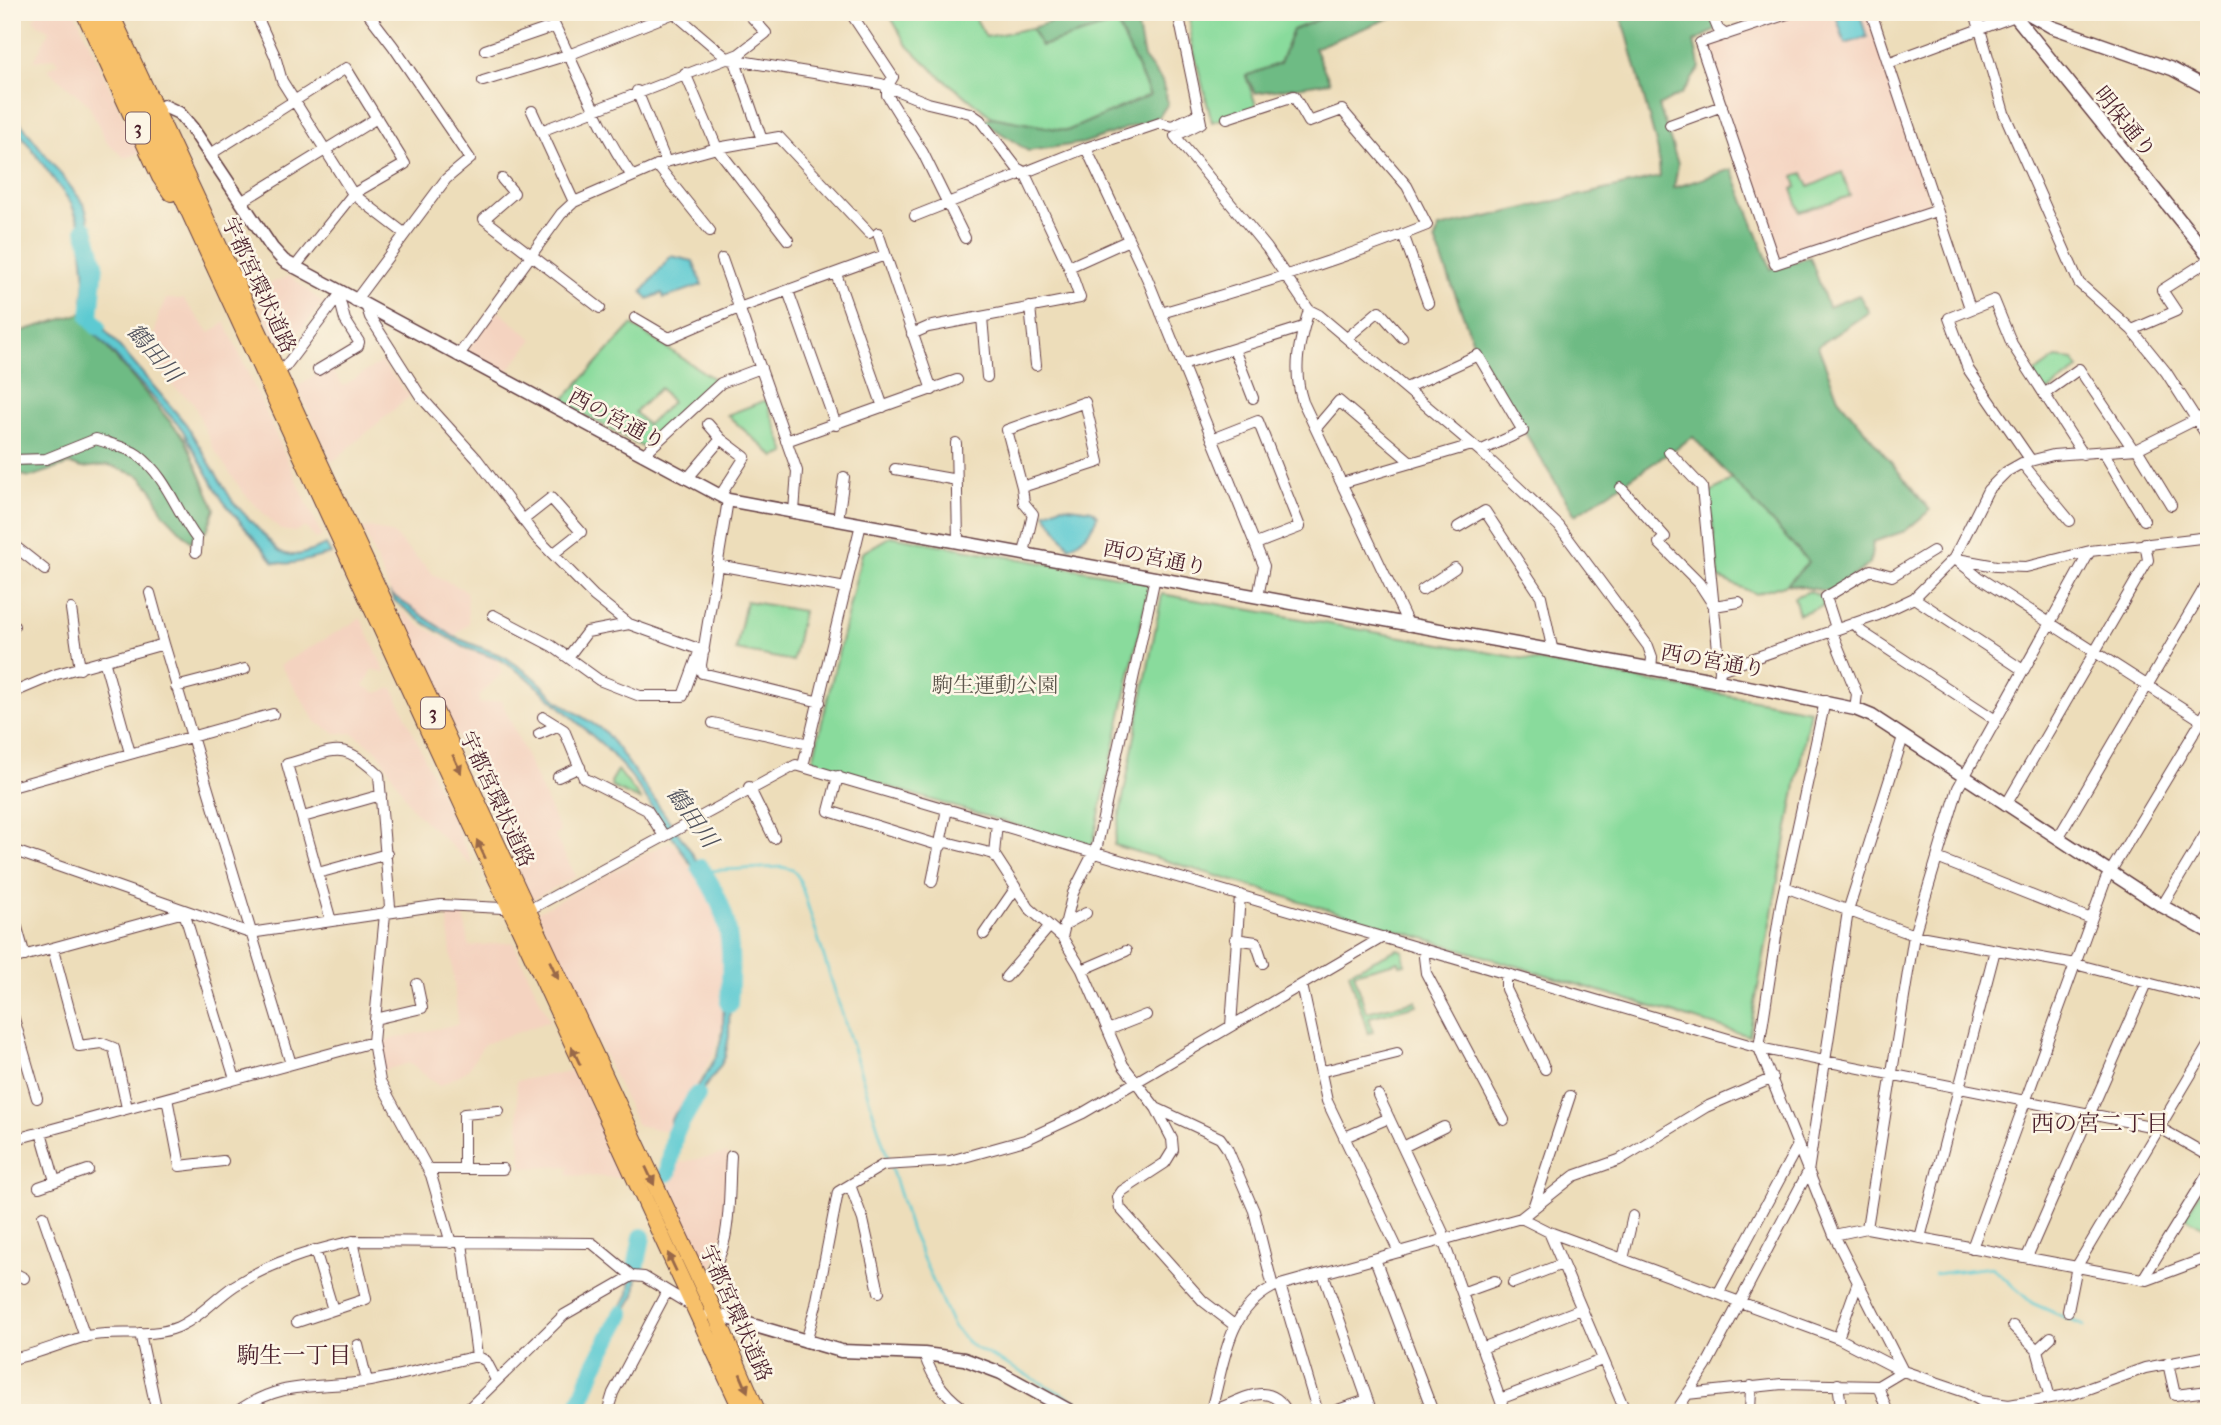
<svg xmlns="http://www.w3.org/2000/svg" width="2221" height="1425" font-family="'IM FELL French Canon','Noto Serif JP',serif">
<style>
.built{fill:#f4d3c0}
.green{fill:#89db9c;stroke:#6a7d64;stroke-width:2;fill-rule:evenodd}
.forest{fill:#6ebb84;stroke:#5c6d58;stroke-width:2}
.water{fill:#5dcad2;stroke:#54747e;stroke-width:2}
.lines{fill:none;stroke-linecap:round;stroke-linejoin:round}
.stream{stroke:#5dcad2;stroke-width:2.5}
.river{stroke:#5dcad2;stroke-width:18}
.minor-casing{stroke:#623c40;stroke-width:12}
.tertiary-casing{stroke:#623c40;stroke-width:15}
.primary-casing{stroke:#623c40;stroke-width:18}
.minor{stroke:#fff;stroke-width:10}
.tertiary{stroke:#fff;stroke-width:12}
.primary{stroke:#f7c06b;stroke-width:16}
.oneway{fill:#986748}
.labels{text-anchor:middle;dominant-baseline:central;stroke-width:5;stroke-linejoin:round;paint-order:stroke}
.shield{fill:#fcf5e5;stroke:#7f5f63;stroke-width:2}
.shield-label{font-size:19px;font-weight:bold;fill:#4a1f2b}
.street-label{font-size:21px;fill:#4a1f2b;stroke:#fcf5e5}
.park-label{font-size:21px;fill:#5d574d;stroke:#fcf5e5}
.water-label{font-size:23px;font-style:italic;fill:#50525d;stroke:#fcf5e5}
.neighbourhood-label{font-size:23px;fill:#4a1f2b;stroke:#fcf5e5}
</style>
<rect width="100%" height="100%" fill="#fcf5e5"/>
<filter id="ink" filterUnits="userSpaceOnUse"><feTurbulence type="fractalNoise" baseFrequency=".0143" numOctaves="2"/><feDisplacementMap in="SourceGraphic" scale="14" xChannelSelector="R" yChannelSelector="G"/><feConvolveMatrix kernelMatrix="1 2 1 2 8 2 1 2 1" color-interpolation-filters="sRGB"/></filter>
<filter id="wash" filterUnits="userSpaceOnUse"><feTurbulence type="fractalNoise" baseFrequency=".00686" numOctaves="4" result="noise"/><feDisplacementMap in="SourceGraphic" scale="28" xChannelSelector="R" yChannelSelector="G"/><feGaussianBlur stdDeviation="1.57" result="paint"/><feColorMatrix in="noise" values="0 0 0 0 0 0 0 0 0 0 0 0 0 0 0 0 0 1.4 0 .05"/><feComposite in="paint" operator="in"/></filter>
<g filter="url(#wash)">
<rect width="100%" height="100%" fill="#edddba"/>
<path class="built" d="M38,12H75L140,153L125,158L107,143L88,104L47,69L58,63L55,58L34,61L49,31L33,20Z
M1802,12H1867L1930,205L1927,210L1778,259L1706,51L1709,43Z
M290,276L323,303L282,353L252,290Z
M166,299H183L210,333L225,322L322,536L316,539L305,527L294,532L281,530L266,516L242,491L213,448L193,402L170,384L151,352L159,313Z
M497,310L533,339L507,372L467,351Z
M381,362L410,396L332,462L297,387L330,367L343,386Z
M371,527L393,534L433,574L466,591L469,623L454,637L391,594L363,529Z
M399,608L420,625L468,651L496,658L502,673L479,696V704L501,700L560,831L555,837L576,876L532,900Z
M361,618L386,674L373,669L364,686L377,693L393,688L474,867L413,810L378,751L352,733H335L317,723L280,665Z
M668,842L676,846L713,900L725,939L724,1018L716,1049L693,1092L666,1131L637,1125L537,912Z
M463,911L469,946L513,942L550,1021L484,1044L467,1071L439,1086L409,1063L382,1071L378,1042L458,1024L447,913Z
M575,1070L624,1178L567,1175L569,1166L522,1168L516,1081Z
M728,1153L723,1233L711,1272L704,1274L670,1187L677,1163Z"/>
<path class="green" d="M888,12H972L986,37L1032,28L1041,46L1117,23L1150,95L1067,131L992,117L937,74L906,44Z
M1190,12H1337L1293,30L1280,63L1246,76L1257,108L1212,122L1191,41Z
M1842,172L1850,196L1800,212L1792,189L1797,187L1794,177L1803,173L1809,187Z
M632,325L717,381L646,449L561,402ZM660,388L672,402L647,425L635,412Z
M2056,358L2073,360L2079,369L2044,394L2032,375Z
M766,400L786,453L775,457L727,415Z
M1732,479L1809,562L1787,584L1756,594L1719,578L1709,494Z
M891,536L1150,582L1092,848L812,764L862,553Z
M1810,591L1821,597L1823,606L1799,614L1794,597Z
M1162,594L1810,710L1749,1036L1114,845Z
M746,601L803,611L793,661L736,650Z
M618,770L642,801L612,787L611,782Z
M1397,949L1403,951L1405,964L1400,965L1399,961L1354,973L1366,1012L1416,1001L1417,1005L1369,1017L1373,1032L1368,1033L1349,972Z
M2202,1187L2209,1190V1231L2185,1217Z"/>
<path class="forest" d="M1079,12H1158L1136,18L1144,58L1162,81L1168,103L1159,117L1084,143L1028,151L983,121L992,117L1067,131L1150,95L1117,23L1041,46L1032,28Z
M1337,12H1405L1314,48L1330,82L1255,93L1246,76L1280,63L1293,30Z
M1618,12H1711L1718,29L1694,42L1700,68L1682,93L1659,106L1678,164L1674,188L1732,169L1771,269L1810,257L1828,307L1859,295L1869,312L1818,346L1838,398L1930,510L1905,531L1873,542L1870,564L1831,592L1787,584L1809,562L1693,437L1575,515L1478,355L1435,240L1439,228L1660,177L1658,151L1626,30Z
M86,312L91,329L185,439L215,509L207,530L191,542L163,513L153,491L140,476L109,465L82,468L70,464L30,477L12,473V334Z"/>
<path class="water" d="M1835,12H1859L1867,37L1845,44Z
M12,112L84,204L88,217L94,317L186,424L233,502L278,550C292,561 311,551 326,545L331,554C311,558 294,567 274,562L223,501L182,429L91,329L83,301L85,279L79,222L71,203L12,122Z
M671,256L693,261L702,285L664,298L662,293L648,299L642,292Z
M1061,506L1092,510L1097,515C1094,529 1082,541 1069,547L1045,513Z
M391,594L454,637L505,657L535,678L558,701L604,731L619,750L690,850L722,902L731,923L729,1036L725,1057C713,1083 689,1100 676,1124C668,1139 674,1161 663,1182L661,1177L667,1159L671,1119L704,1078L717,1055L723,1030L726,930L717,903L631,776L606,748L528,678L501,660L464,647L420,620L394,600Z
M636,1234L641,1235L635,1295L597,1357L578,1413H573L600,1341L629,1294Z"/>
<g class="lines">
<path class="stream" d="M702,871L782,867L793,870L799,878L889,1162
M891,1168L911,1231L953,1327L972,1346L1098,1413
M1934,1274L1992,1267L2032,1303L2084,1326"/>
<path class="river" d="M85,229L95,264L90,317L97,326
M700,868C733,914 732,949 729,1004
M668,1173L675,1133L697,1095
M636,1268L642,1237
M576,1413L594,1367L622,1314"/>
</g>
</g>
<g filter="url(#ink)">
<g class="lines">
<defs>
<path id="minor" d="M255,12L275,56L282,81L353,194L404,233
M548,12C576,66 597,126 632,176
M673,12L728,59L881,84L928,103L970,113L980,120L1017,168L1024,172L1069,267L1129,240L1147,278L1264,566L1258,597
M850,12L893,77L887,87V95L923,153L965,238
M1178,12L1201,123L1175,136L1267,248L1309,310L1319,315L1480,451L1559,526L1648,646L1652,657L1651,670
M1711,12L1718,29L1726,35
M1793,12L1700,43L1775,264L1936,211
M1871,12L1888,63
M1975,12L2004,113L2079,283L2132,330L2166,372L2209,439
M485,50L555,26
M735,61L762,140
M685,73L717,148L788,240
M483,81L571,54L674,13
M637,91L666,162
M532,111L574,202
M1670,125L1722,106
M541,131L739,54L766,33L747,12
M1086,148L1129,240
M209,155L346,68L405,164L353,194L294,268
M657,165L710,231
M502,179L514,193L484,219L600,308
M241,202L377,118
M915,216L1086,148L1160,123L1172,126L1200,113
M878,233L932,390
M1403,234L1428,303
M722,259L797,471L794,512
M836,274L883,407
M788,291L836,425
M355,301L446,179L470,159L393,46L367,12
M1030,307L1036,365
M367,308L370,317L421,397L477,459L536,537L594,596L629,624L704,651
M1970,308L1888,63L2015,16
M1309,310C1299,342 1292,370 1303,402L1409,626
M1161,313C1251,287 1340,260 1427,225L1407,186L1342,110L1309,122L1294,96L1227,118
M982,317L987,377
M635,318L669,338L739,308L885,255
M2132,330L2176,311L2162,290L2209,260
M912,334L928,327L1080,298L1069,267
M1347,338L1379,311L1402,337
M1234,349L1253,398
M458,356L561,214L574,202L666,162L717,148L779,137L869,233
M1182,365L1303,327
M318,370L358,346L359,342L345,320L339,297
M275,374L285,367L341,293
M1406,388L1478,355L1523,431L1480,451
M2044,394L2079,369L2133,449
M708,424L721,439
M1316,428L1339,401L1412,463
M1212,439L1258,421L1300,527L1256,544
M786,441L957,380
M956,443L958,541
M2137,449L2171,505
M1669,452L1702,487L1720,670
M2104,453L2144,520
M643,455L721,383L761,368
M2030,459L1968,369L1949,318L1994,300L2012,344L2083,454
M12,460L46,459L96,439C109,444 127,447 138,455C167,477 176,511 197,539L196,552
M2022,463L2070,521
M895,469L957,480
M687,479L721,439L745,457L720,496
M1342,483L1472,445
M1022,487L1007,430L1085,402L1099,462L1022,487L1024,503L1033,514L1024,553
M1621,488L1665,537L1659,543L1699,583L1714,606L1739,602
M728,500L701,665L702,673L820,702
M523,520L551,498L581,532L553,554
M838,520L844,477
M1458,527L1485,511L1541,596L1553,652
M12,544L45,570
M1954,558L1978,577L2209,725
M1957,559L1996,566L2026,567L2090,551L2209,537
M717,565L846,588
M1155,577L1097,846L1073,893L1062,937L1082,970L1123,1065L1156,1108L1172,1139L1173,1150L1165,1163L1122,1191L1118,1197L1120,1208L1203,1301L1234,1325
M1422,590L1455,568
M150,593L164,644
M1914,598L2023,670
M71,609L80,669
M493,615L552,646L599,680L640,696H683L698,655
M1854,623L1862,632L1994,719
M12,626H14
M1836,628L1826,597L1871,570L1892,576L1933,551
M1831,630L1857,694L1855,709
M568,657L587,632L629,624
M104,660L130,753
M1719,681L1720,670L1878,615L1914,598L1954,558L1988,490L2006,472L2022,463L2053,455L2137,449L2209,413
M176,687L245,669
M12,693L57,674L164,644L291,1064
M1825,701L1781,904L1759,1048L1834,1235L1903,1371L1965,1392L1981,1401L2009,1405L2073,1394L2145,1368L2209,1356
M543,717L564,730L584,778L647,810L664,836
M713,723L809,744
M539,734L557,726
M803,766L861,524
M838,776L829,811L941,846
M558,777L580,767
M12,787L273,714
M749,787L774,838
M2006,805L2148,560L2145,543
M303,817L381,795
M997,823L994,854L1029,908L1062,937
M2058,838L2209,580
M942,841L994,854
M12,850L250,933L441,905L525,909L536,906L796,765L1759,1048L2160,1128L2209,1156
M1937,858L2091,919
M318,873L387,854
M932,882L947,809
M1785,887L1914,935L2075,964L2209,999
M2162,906L2209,828
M12,910L25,956
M184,912L235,1079
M331,921L287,764C336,751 340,738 379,775L390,907L385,914L373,1042L380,1081L431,1175L451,1243
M1064,925L1086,913
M984,934L1015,889
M1235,939L1256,942L1263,963
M53,949L79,1046L101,1043L114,1048L127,1108
M1423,949L1426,973L1504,1120
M12,959L184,912
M1082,970L1126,951
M1506,974V989L1545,1069
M1006,977L1049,927
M1302,985L1327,1101L1399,1252
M12,1012L37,1098
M375,1019L422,1008L417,984
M1231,1026L1240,895
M1108,1030L1146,1015
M1323,1071L1397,1053
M1378,1095L1446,1239
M167,1098L180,1166L223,1161
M1156,1108L1220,1138L1227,1148L1254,1211L1273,1287
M41,1132L55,1181
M1345,1137L1389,1118
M12,1140L373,1042
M1403,1147L1444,1127
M428,1169H503
M464,1169V1114L499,1111
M850,1185L863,1220L879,1292
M39,1187L88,1170
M1533,1208L1570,1096
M43,1216L85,1337
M1521,1218L1549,1232L1838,1338L1902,1371
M1867,1228L1914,935L1958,788L2090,551
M1549,1232L1626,1413
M1834,1235L1867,1228L2147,1280L2209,1257
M1920,1238L1995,950
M1443,1240L1505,1413
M462,1243L477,1356
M1972,1248L2106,879L2209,708
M315,1250L333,1310
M2027,1257L2147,983
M1375,1259L1433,1412H1475
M1623,1259L1633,1216
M12,1272L24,1278
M1323,1273L1372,1413
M2143,1279L2209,1172
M701,1283C734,1256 728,1196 731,1156
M1513,1283L1562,1264
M1280,1285L1318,1413
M1462,1293L1495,1281
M1718,1294L1798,1145
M2068,1311L2077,1266L2209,1044
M297,1322L366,1299L353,1241
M2013,1326L2037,1350L2050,1398
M140,1333L157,1413
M1838,1338L1858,1282
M806,1342L816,1305L838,1192L883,1165L950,1161L1025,1140L1083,1113L1383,937
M358,1345L367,1381
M1482,1348L1581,1309
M2037,1350L2051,1337
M924,1354C933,1380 947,1399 971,1413
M12,1359C37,1354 59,1344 83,1337C113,1329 149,1339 178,1327C200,1317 215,1299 234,1286C271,1262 310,1251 353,1241L592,1243L632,1276L644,1277L692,1306
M2168,1363L2175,1395L2209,1391
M1838,1384L1842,1413
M1878,1386L1888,1413
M1687,1394L1782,1384L1878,1386L1903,1371
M1500,1399L1602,1360
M1235,1402L1241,1413
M1211,1411C1240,1403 1268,1376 1288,1413
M235,1413C283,1378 317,1390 370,1381C406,1375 442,1364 477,1356L486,1361L496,1380
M464,1413L564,1315L632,1276
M607,1413L613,1393L667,1291
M1210,1413C1225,1366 1224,1313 1273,1287L1521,1218L1574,1176L1619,1160L1706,1107L1773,1078
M1329,1413L1367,1400
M1675,1413L1706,1366L1808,1172L1848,911L1903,737
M1750,1413L1751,1386"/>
<path id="tertiary" d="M2012,12L2209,256
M2026,12L2052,27L2172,69L2209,89
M164,106L179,113L192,128L272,248L284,261L728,500L1719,681L1855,709L1872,716L2162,906L2209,932
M711,1313L841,1351L924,1354L964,1359L1001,1373L1074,1413"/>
<path id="primary" d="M84,12L160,177L171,193
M97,12L743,1413
M110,12L716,1315L758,1413"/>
</defs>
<use href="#minor" class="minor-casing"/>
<use href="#tertiary" class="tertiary-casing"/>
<use href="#primary" class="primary-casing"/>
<use href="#minor" class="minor"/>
<use href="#tertiary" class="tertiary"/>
<use href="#primary" class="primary"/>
</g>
<defs><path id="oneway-solid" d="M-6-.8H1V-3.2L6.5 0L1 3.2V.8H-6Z" transform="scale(1.75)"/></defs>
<g class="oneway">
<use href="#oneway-solid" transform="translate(457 764) rotate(65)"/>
<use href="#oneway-solid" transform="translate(481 849) rotate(-115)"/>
<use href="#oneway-solid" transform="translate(554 970) rotate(65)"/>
<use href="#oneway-solid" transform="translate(576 1056) rotate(-115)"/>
<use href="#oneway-solid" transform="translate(650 1176) rotate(65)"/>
<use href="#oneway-solid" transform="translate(672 1262) rotate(-115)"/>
<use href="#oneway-solid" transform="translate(744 1383) rotate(67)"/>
</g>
</g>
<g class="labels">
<g class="shield">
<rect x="126" y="112.5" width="24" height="31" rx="5"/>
<rect x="421" y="697.5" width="24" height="31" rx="5"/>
</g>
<g class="shield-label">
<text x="138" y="128">3</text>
<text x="433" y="713">3</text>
</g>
<g class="street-label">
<text transform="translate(2125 122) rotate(51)">明保通り</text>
<text transform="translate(259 285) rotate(65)">宇都宮環状道路</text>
<text transform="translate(617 419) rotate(28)">西の宮通り</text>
<text transform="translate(1155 558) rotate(11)">西の宮通り</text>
<text transform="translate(1713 661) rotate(10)">西の宮通り</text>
<text transform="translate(497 799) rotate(65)">宇都宮環状道路</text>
<text transform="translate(736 1313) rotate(66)">宇都宮環状道路</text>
</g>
<g class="park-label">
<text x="995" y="685">駒生運動公園</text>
</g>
<g class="water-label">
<text transform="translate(154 353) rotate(49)">鶴田川</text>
<text transform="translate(692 817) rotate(54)">鶴田川</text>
</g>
<g class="neighbourhood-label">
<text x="2100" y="1123">西の宮二丁目</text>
<text x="294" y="1355">駒生一丁目</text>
</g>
</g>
<rect width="2221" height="1425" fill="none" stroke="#fcf5e5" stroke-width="42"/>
</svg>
